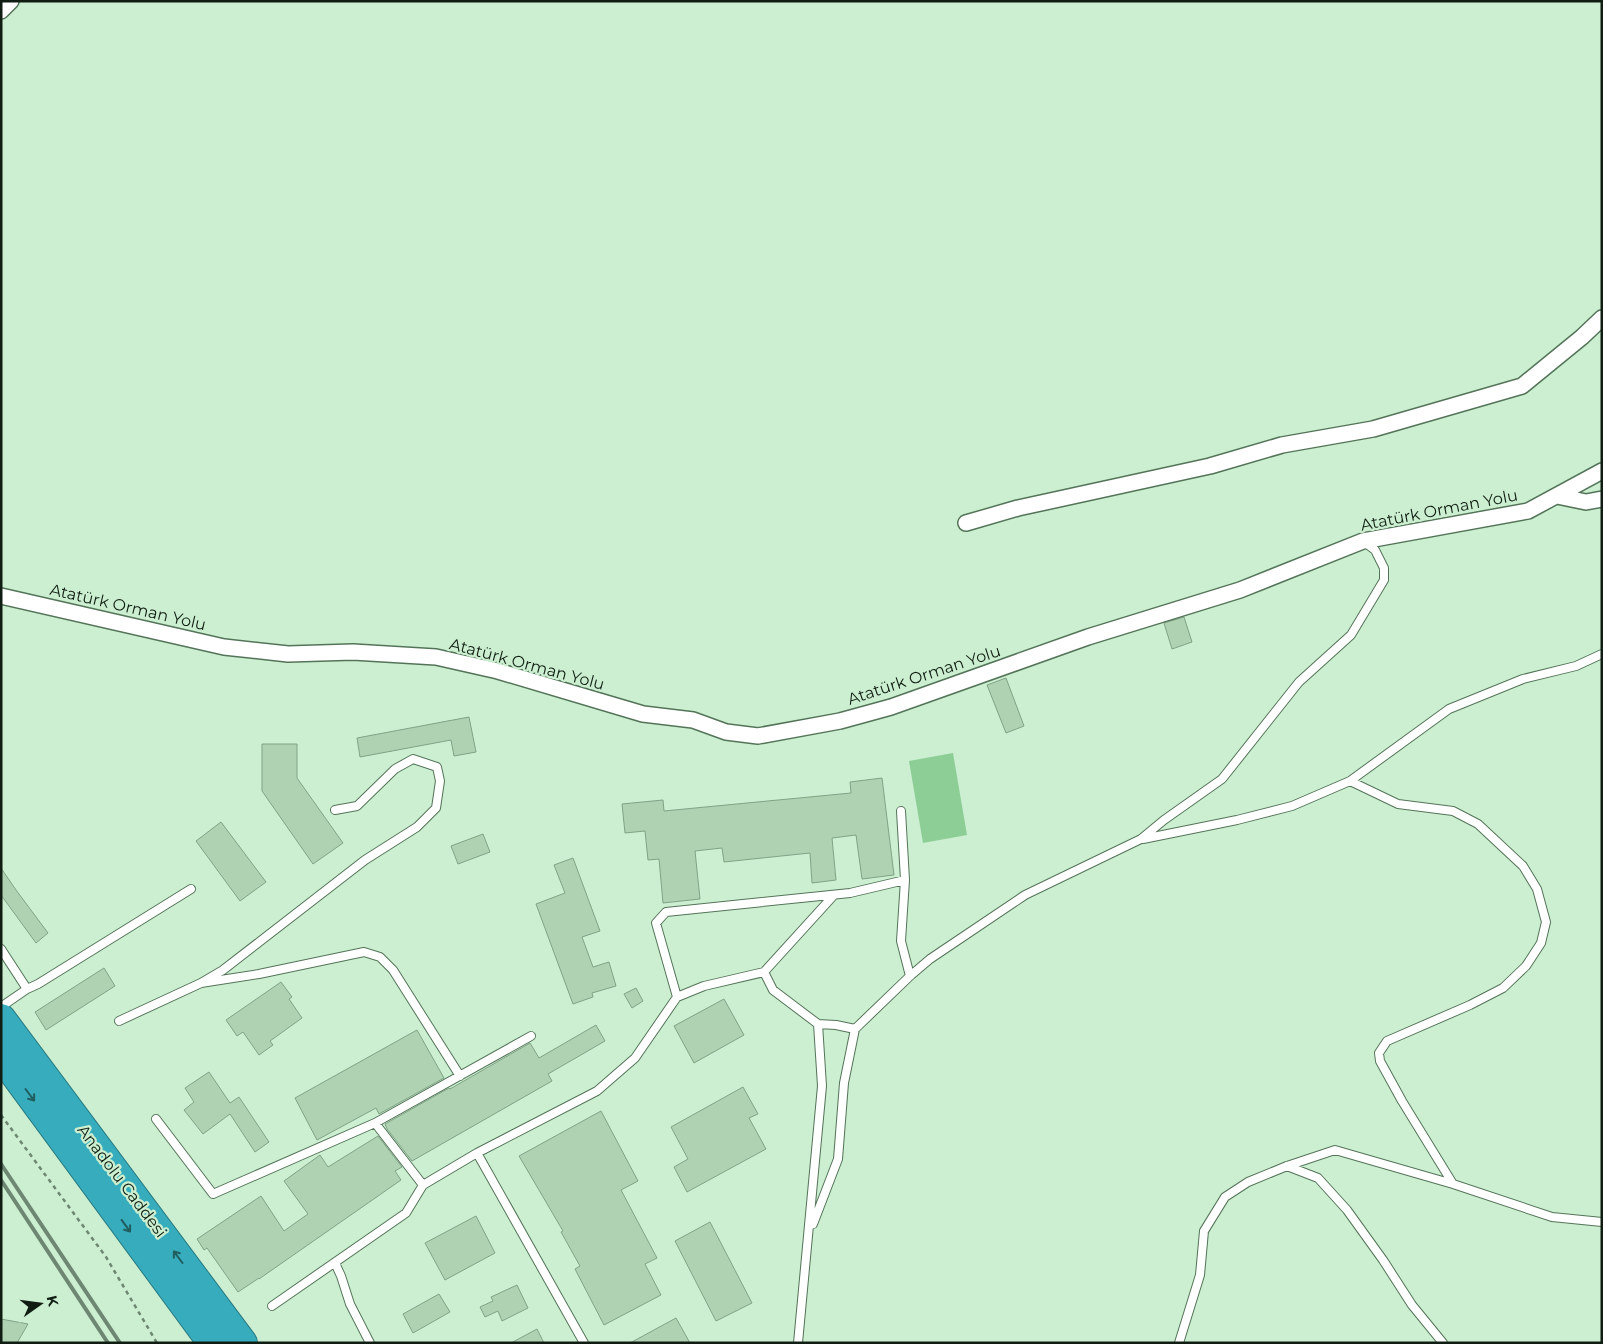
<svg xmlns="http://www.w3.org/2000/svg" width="1603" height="1344" font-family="Montserrat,sans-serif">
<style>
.green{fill:#8dce97}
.building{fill:#afd2b3;stroke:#81a286}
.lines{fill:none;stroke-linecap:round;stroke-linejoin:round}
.lane-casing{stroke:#547459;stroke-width:10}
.street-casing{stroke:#547459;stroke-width:18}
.highway-casing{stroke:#297a81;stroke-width:30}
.path{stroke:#6e8772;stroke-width:2.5;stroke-dasharray:4 4;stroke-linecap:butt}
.lane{stroke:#fff;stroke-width:8}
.street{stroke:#fff;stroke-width:15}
.highway{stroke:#36acbd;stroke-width:28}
.rail{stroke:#6e8772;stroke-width:4}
.oneway{stroke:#215d5f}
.labels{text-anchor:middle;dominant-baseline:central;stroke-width:4.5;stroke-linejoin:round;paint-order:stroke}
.street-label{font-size:16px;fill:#101d12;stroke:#cbefd0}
</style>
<rect width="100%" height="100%" fill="#cbefd0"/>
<path class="green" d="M953,753L967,835L923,843L909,761Z"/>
<path class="building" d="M1184,617L1192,642L1172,649L1164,623Z
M1006,678L1024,726L1006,733L987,685Z
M469,717L476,752L454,756L451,740L360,757L357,738Z
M262,744H297V778L343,843L313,864L262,791Z
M882,778L894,875L862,879L856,835L832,838L836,880L812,883L810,853L724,862L722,848L695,851L700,899L663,903L659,859L648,860L645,831L625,833L622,804L663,800L664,811L851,793L850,782Z
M221,822L266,882L240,901L196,841Z
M483,834L490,852L458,864L451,846Z
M573,858L600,931L582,937L593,967L609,962L616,986L592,993L593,997L573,1004L536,904L565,893L554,865Z
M1,868L16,890L48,933L36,943L1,895Z
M104,968L115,986L46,1030L35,1012Z
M281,982L292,997L289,999L302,1018L270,1041L273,1045L259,1055L243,1032L237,1036L226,1020Z
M636,988L643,1001L632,1008L624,994Z
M724,999L744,1035L694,1063L674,1026Z
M596,1025L605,1041L548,1074L552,1081L412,1161L387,1129L385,1124L449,1088L450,1089L530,1043L539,1058Z
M417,1030L444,1078L379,1114L376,1108L317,1140L295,1098Z
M209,1072L230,1103L239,1097L269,1142L255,1152L230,1114L203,1134L184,1110L194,1102L185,1088Z
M743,1087L758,1114L749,1118L766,1149L687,1192L674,1167L688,1159L671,1127Z
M601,1111L638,1181L621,1190L657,1258L645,1264L661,1295L604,1325L575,1269L580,1266L561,1232L563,1231L519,1156Z
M378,1136L402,1167L395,1171L401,1180L259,1279V1278L238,1292L207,1248L204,1250L197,1239L261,1196L284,1231L308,1214L284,1181L320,1155L328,1167Z
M476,1216L495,1253L445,1280L425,1243Z
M710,1222L752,1303L716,1321L675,1241Z
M517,1285L528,1308L502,1321L498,1311L485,1317L480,1307L493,1301L491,1297Z
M439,1294L450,1312L413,1333L403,1314Z
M676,1318L690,1343H630Z
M1,1319L28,1324L17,1343H1Z
M537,1329L544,1343H511Z"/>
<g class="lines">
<defs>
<path id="lane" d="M1350,781L1398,804L1453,811L1478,824L1523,866L1537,889L1546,922L1541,943L1526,966L1503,988L1470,1005L1387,1041L1379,1053L1380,1061L1402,1101L1453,1184L1552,1217L1602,1222
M901,811L905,880L901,941L910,976
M1143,839L1237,820L1292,806L1350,781L1449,709L1523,679L1576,666L1602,654
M1,949L27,989L38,984L191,889
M764,972L834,895
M201,983L223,970L365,860L417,827L436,808L440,781L437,767L413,759L395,769L357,806L335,810
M677,997L656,923L666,912L850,893L905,880
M1,1007L27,989
M119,1021L201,983L259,974L364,952L380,957L393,970L460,1076
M156,1119L213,1194L375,1123L423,1185
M375,1123L531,1036
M477,1153L584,1343
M1287,1166L1318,1178L1347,1210L1383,1260L1412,1305L1443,1343
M813,1224L838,1159L844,1083L855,1029
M335,1263L341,1276L350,1304L370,1343
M272,1306L406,1213L423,1185L477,1153L597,1091L635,1058L677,997L704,986L764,972L773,990L818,1024L836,1025L855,1029L910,976L930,959L1025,895L1141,839L1164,820L1222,779L1299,682L1351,635L1384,580V568L1375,550L1363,541
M798,1343L822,1086L818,1024
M1179,1343L1200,1275L1204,1231L1225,1197L1248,1182L1287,1166L1335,1150L1453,1184"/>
<path id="street" d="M1,11L11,1
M1557,496L1586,502L1602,499
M966,523L1018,508L1210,466L1282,445L1373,429L1522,386L1582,337L1602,318
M1,596L224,647L288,654L353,652L436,657L498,671L643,714L693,720L726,732L758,736L840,721L891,707L1088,637L1240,590L1363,541L1528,511L1602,471"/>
<path id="highway" d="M1,1018L243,1343
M1,1056L212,1343"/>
</defs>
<use href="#lane" class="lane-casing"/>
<use href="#street" class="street-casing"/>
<use href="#highway" class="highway-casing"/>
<path class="path" d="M1,1115L106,1257L157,1343"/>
<use href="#lane" class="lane"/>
<use href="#street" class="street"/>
<use href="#highway" class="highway"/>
<path class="rail" d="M1,1164L120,1343
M1,1180L108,1343"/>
</g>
<defs><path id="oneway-shaft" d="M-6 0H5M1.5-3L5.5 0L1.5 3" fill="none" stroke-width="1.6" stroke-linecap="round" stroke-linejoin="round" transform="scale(1.25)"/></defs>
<g class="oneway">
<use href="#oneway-shaft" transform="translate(30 1095) rotate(53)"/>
<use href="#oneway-shaft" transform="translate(126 1226) rotate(54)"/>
<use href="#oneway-shaft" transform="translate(178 1257) rotate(-127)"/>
</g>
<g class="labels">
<g class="street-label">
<text transform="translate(1439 510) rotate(-11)">Atatürk Orman Yolu</text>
<text transform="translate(128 607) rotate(13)">Atatürk Orman Yolu</text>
<text transform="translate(527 664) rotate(15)">Atatürk Orman Yolu</text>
<text transform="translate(924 675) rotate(-18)">Atatürk Orman Yolu</text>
<text transform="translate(122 1181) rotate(53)">Anadolu Caddesi</text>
</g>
</g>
<rect width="1603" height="1344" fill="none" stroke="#101d12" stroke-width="5"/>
<g transform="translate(40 1304) rotate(76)" stroke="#cbefd0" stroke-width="4" paint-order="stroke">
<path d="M0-4L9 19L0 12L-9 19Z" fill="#101d12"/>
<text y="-8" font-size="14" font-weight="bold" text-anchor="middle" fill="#101d12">K</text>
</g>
</svg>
